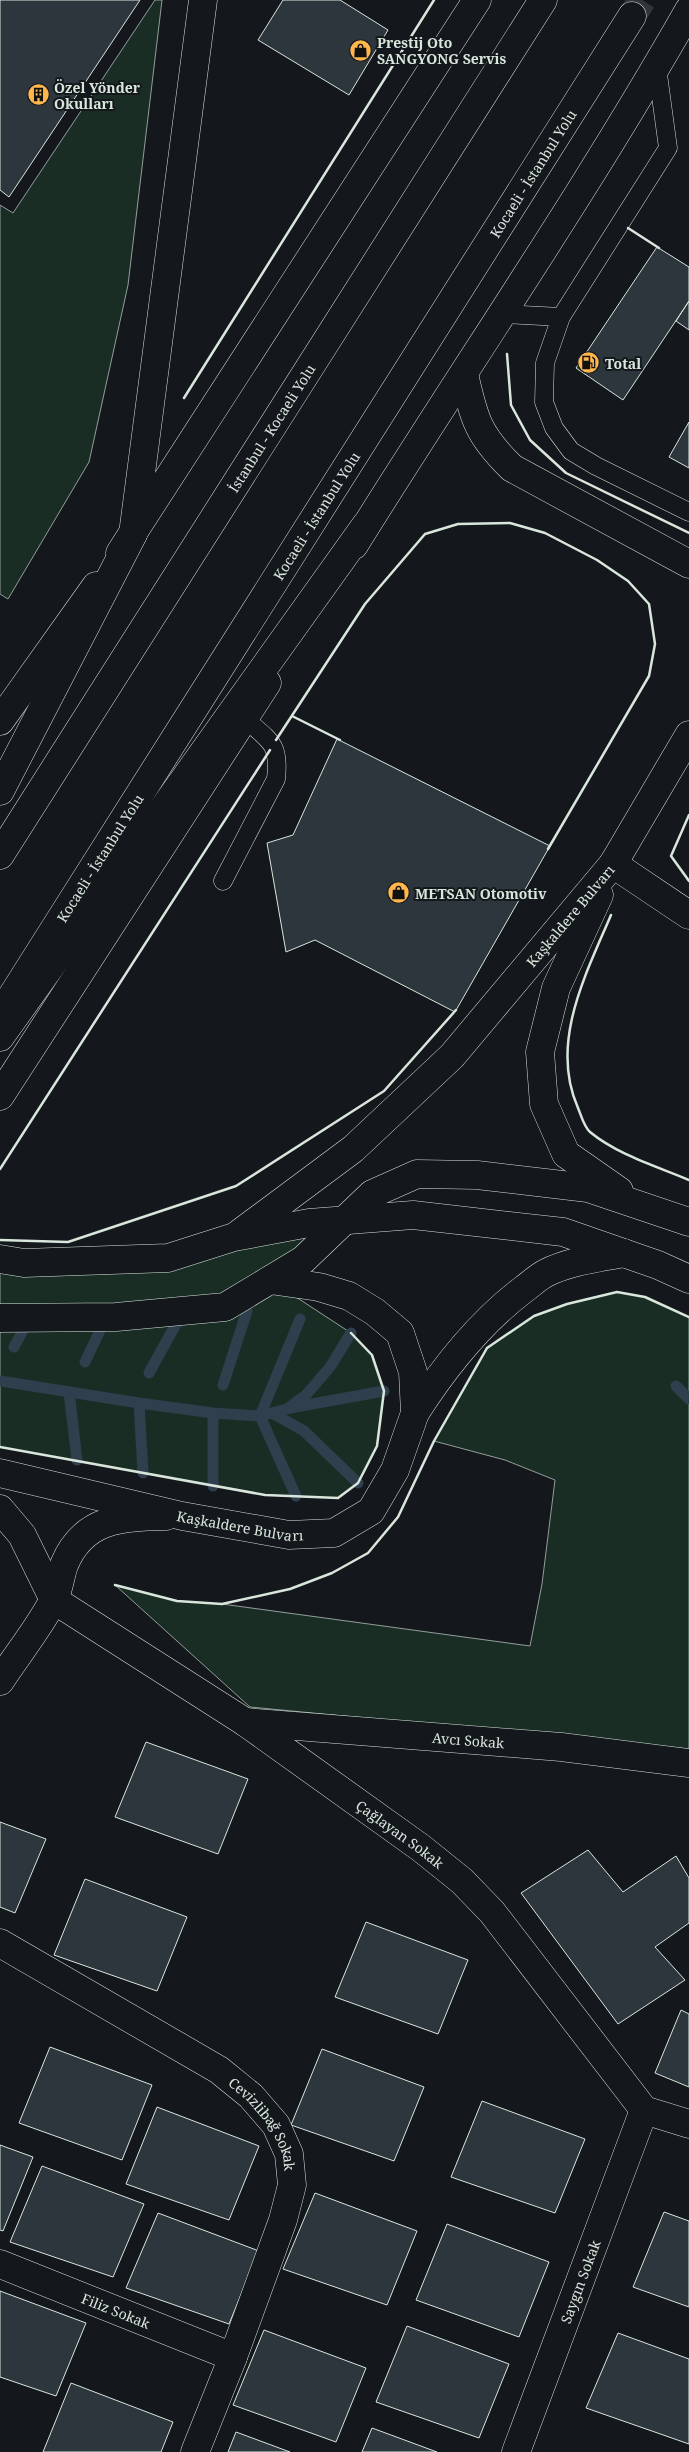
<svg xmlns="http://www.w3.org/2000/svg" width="689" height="2452" font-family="'Noto Serif',serif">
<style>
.green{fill:#1a2d24;stroke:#939e99}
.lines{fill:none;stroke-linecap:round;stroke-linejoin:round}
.stream{stroke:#2f3f4d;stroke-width:11}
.building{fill:#2c363c;stroke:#d8e6dc}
.trunk-tunnel{stroke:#313739;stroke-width:28;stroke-dasharray:28 14;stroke-linecap:butt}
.service-casing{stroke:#d8e6dc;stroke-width:19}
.minor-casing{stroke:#d8e6dc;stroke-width:29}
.tertiary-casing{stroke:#d8e6dc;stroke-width:29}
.secondary-casing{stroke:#d8e6dc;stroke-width:29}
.trunk-casing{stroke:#d8e6dc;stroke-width:29}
.service{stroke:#14181c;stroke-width:18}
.minor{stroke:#14181c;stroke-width:28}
.tertiary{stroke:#14181c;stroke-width:28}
.secondary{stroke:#14181c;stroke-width:28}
.trunk{stroke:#14181c;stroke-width:28}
.wall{stroke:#d8e6dc;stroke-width:2.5}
.labels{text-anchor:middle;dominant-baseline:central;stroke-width:4;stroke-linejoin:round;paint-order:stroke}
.poi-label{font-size:14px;font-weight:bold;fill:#d8e6dc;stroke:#14181c;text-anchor:start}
.street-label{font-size:14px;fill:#d8e6dc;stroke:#14181c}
</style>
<rect width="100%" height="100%" fill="#14181c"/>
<path class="green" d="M155,0H162L128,285L89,462L8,599L0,594V205L13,213Z
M344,1220L270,1280L351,1333L372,1355L384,1391L377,1446L358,1483L338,1498L265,1495L0,1447V1259L168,1258Z
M617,1292L645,1297L689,1317V1749L250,1707L115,1585L177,1601L222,1604L530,1646L542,1584L555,1480L505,1460L434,1441L487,1348L534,1316L567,1304Z"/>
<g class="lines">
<path class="stream" d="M14,1347L29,1319
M85,1362L106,1318
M149,1373L182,1313
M0,1381L139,1403L213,1413L260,1416L287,1409L306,1395L330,1367L351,1333
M223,1385L247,1311
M676,1386L689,1399
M69,1392L77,1460
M139,1403L143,1473
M290,1408L384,1391
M272,1413L304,1431L358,1483
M213,1486V1413
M296,1496L260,1416L300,1319"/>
</g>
<path class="building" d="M0,0H140L9,197L0,190Z
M283,0H340L388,30L349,95L258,40Z
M657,247L689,267V301L623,400L576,368Z
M689,301V330L676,321Z
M689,422V468L669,457Z
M337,739L550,846L455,1012L315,940L286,952L267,843L293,835Z
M146,1742L248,1779L218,1854L115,1817Z
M0,1822L46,1839L15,1913L0,1907Z
M588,1850L623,1892L676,1856L689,1878V1923L655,1947L685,1980L618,2024L521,1893Z
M85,1879L187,1917L157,1991L54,1955Z
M366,1922L468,1960L438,2034L335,1997Z
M681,2010L689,2014V2087L655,2073Z
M50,2047L152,2085L122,2160L19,2123Z
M322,2049L424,2087L394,2161L291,2125Z
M482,2101L585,2139L555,2213L451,2177Z
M157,2107L259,2146L229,2220L126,2184Z
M0,2145L33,2157L3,2231L0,2230Z
M42,2166L144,2204L113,2277L10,2242Z
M315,2193L417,2231L387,2305L283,2269Z
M664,2212L689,2221V2307L633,2287Z
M158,2213L259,2251L229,2324L126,2288Z
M447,2224L549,2262L519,2337L416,2300Z
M0,2291L86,2323L56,2396L0,2377Z
M407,2326L509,2364L479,2438L376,2402Z
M264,2330L366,2368L336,2442L233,2405Z
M618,2333L689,2359V2444L586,2408Z
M71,2383L173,2422L161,2452H43Z
M372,2428L437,2452H362Z
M236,2432L290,2452H228Z"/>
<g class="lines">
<path class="trunk-tunnel" d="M632,16L642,0"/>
<defs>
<path id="service" d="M501,314L561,317L668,148L657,67
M561,317L545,363L544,402L554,428L571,451L596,466L689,512
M223,881L276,779C280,743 270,741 245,719"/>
<g id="minor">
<path d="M133,534L203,0"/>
<path d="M613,864L689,915"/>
<path d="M0,1509L22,1535L54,1600"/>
<path id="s1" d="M54,1600L245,1722L421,1848L462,1881L492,1912L644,2110L689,2124"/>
<path d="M0,1681C17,1655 38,1629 53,1601C59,1590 60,1577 64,1565C83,1518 121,1517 166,1516"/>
<path id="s2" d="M245,1722L561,1747L689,1763"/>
<path id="s3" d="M0,1943L219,2070L251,2096L276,2125L289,2154L292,2185L283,2220L233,2357L195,2452"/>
<path id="s4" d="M0,2264L233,2357"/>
<path id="s5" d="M516,2452L644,2110"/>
</g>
<path id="tertiary" d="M464,374C474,419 478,435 512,468L689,564
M613,864L689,735"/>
<g id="secondary">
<path d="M354,545C465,367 585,193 689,10"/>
<path d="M120,553L477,0"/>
<path d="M0,721L96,586"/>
<path d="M599,895L556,988L540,1052L544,1104L566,1154L619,1191"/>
<path d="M0,1096L267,683"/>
<path id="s6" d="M240,1233L353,1149L452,1056L613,864"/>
<path d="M0,1259L24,1263L168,1258L234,1237L309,1223L413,1215L563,1232L658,1265L689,1279"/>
<path d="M0,1318L116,1317L225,1307L303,1260L372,1194L417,1174L477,1175L588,1188L689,1222"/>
<path d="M415,1413C445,1366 479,1323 524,1289C531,1284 538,1277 546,1273C570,1261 598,1258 624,1253"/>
<path id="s7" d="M0,1473L182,1516L289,1535L334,1533L371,1511L395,1470L415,1413L413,1372L400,1333L375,1312L349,1296L319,1287L270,1280"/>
</g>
<g id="trunk">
<path d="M0,791L133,534"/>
<path id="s8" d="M0,855L543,0"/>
<path id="s9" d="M0,1015L632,16"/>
<path d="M0,1037L366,525"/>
</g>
</defs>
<use href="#service" class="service-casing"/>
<use href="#minor" class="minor-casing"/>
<use href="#tertiary" class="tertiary-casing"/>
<use href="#secondary" class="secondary-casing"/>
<use href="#trunk" class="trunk-casing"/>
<use href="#service" class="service"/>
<use href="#minor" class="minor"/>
<use href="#tertiary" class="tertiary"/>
<use href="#secondary" class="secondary"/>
<use href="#trunk" class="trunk"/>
<path class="wall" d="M628,228L659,248
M507,354L511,405L530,440L566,473L689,533
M184,398L434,0
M292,716L340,740
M276,740L365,604L425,534L458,524L510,523L545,533L597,560L628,581L649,604L655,644L649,676L548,849
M689,815L671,856L689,881
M611,915C586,974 549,1043 578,1108C581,1115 584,1127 590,1132C618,1155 656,1166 689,1180
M0,1169L270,750
M0,1240L68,1242L236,1186L384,1091L456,1010
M0,1447L265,1495L338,1498L358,1483L377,1446L384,1391L372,1355L351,1333
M115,1585L177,1601L222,1604L290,1589L332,1573L368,1553L398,1517L434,1441L487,1348L534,1316L567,1304L617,1292L645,1297L689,1317"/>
</g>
<defs>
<symbol id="shop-disc" viewBox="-11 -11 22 22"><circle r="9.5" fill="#ffb74d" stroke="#14181c"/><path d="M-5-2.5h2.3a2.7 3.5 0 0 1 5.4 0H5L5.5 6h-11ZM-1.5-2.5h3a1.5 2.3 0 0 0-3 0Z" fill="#111"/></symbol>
<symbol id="building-disc" viewBox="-11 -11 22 22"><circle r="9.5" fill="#ffb74d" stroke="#14181c"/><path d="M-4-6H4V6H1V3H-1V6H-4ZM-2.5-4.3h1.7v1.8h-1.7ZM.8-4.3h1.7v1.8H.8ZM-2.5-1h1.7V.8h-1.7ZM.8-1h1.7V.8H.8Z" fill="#111"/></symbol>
<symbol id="fuel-disc" viewBox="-11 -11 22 22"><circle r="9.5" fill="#ffb74d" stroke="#14181c"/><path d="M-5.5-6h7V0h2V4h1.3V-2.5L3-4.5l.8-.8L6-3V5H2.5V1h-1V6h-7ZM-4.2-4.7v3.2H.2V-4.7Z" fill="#111"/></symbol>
</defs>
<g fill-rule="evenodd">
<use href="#shop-disc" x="348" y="38" width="25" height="25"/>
<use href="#building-disc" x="26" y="82" width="25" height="25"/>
<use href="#fuel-disc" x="576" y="350" width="25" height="25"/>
<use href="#shop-disc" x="386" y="880" width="25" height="25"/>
</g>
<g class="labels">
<g class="poi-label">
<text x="377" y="42">Prestij Oto<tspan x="377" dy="16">SANGYONG Servis</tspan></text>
<text x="54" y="87">Özel Yönder<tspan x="54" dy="16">Okulları</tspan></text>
<text x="605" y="363">Total</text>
<text x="415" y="893">METSAN Otomotiv</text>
</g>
<g class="street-label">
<text stroke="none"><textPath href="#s9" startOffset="996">Kocaeli - İstanbul Yolu</textPath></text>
<text stroke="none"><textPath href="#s8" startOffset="506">İstanbul - Kocaeli Yolu</textPath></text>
<text stroke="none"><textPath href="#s9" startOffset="591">Kocaeli - İstanbul Yolu</textPath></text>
<text stroke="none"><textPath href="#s9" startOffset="186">Kocaeli - İstanbul Yolu</textPath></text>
<text stroke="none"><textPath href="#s6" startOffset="460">Kaşkaldere Bulvarı</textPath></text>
<text stroke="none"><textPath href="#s7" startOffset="246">Kaşkaldere Bulvarı</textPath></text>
<text stroke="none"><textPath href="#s2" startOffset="224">Avcı Sokak</textPath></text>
<text stroke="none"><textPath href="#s1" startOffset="418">Çağlayan Sokak</textPath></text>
<text stroke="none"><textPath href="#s3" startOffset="325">Cevizlibağ Sokak</textPath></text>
<text stroke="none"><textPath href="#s5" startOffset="182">Saygın Sokak</textPath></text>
<text stroke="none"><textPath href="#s4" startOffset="125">Filiz Sokak</textPath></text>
</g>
</g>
</svg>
